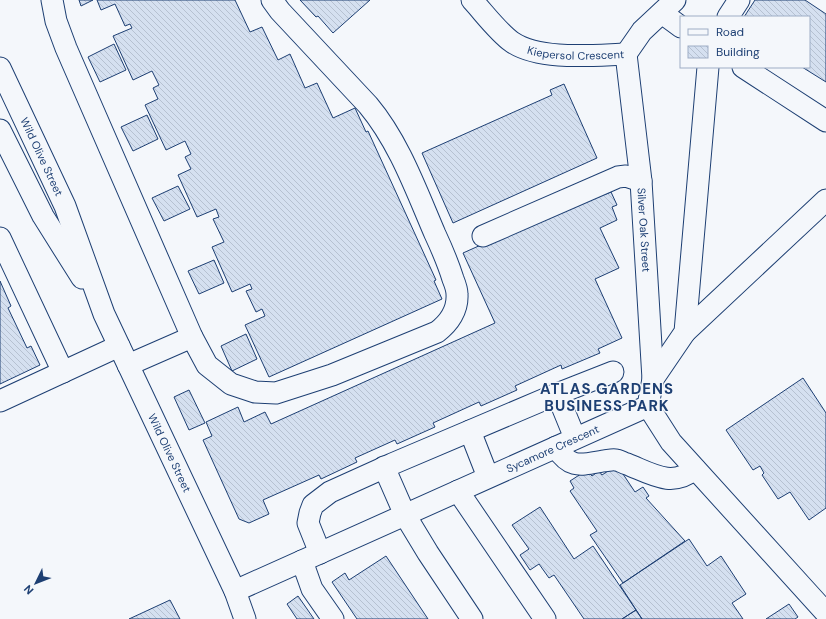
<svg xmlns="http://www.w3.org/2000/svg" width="826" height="619" font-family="'DM Sans',sans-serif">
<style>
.building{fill:url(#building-back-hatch);stroke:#1d3f73}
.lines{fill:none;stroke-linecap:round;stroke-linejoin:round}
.minor-casing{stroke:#1d3f73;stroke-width:23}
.minor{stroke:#f4f7fb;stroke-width:21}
.labels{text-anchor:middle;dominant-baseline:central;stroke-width:3;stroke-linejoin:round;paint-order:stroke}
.street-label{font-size:11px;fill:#1d3f73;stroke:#f4f7fb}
.district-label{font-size:15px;font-weight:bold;letter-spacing:1px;fill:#1d3f73;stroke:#f4f7fb}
</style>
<defs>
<pattern id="building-back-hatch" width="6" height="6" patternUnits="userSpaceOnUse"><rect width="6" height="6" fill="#d5e0f0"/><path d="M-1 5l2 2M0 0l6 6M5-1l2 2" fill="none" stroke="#b6c1d1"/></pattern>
</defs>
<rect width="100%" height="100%" fill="#f4f7fb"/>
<path class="building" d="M79,0H93L81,6Z
M97,0H235L250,32L262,27L278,60L290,54L305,88L317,83L333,118L355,108L366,132L368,131L436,280L434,281L442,299L269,377L245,325L265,316L262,309L256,312L246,291L252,289L250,284L232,292L212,247L224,242L213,219L219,217L216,209L197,217L178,175L191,169L185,157L191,154L185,141L166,150L145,105L158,99L153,88L159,85L152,71L133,80L113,36L132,28L130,24L125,26L115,4L101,10Z
M300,0H370L333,33L318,16L316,17Z
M755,0H805L826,14V82L802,67H809V17H744Z
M114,44L126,70L100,82L88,57Z
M564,84L597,158L453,223L422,153L552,95L550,90Z
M147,115L158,139L133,151L121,127Z
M178,186L190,209L164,221L152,198Z
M604,190L606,194L611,192L617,205L612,207L617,220L600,228L619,268L595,279L622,338L598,349L600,353L562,369L561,365L515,386L517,390L481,406L479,402L433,423L435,427L397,444L395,440L355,458L357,462L321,479L319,475L263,500L269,514L249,523L239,519L203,440L212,436L206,422L238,407L244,422L265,412L271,424L495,323L463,253Z
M214,260L224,283L199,294L188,271Z
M0,281L11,306L8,308L27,348L31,346L40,365L0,384Z
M246,334L257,359L232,371L221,346Z
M803,378L826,413V508L809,520L790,492L778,499L762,475L764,473L760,466L753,470L726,430Z
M189,390L205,423L189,430L174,397Z
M617,465L635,492L643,487L649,496L646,498L685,541L623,583L590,535L597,531L570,491L574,488L570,481L587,470L592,476L599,471L602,475Z
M540,507L574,559L593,546L636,610L622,619H584L554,575L549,578L539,564L530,570L520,555L529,549L512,525Z
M689,539L707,566L721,556L746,594L732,603L743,619H642L620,585Z
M386,556L428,619H357L332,582L345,573L349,580Z
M298,596L314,619H297L287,604Z
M170,600L180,619H129Z
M789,604L798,617L795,619H766Z
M636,610L642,619H622Z"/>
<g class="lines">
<defs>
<g id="minor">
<path d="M52,0L56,21L66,48L192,337L207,365L231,384L255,392L276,393L332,375L437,332C449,323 458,310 457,294C457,289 455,284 453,279C448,263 442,249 435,234C416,190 399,142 368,105L280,11L272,0"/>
<path id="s1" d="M472,0C484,13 498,32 512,42C540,61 594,55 626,54"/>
<path d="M662,13L681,27"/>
<path d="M728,17L739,0"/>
<path id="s2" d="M626,54L641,181L653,379L648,406"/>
<path d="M626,54L642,31L675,0"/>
<path d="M743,67L826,121"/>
<path id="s3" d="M0,68L65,206L104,314L235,591L245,619"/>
<path d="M0,130L43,216L82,278"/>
<path d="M483,236L618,177L626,176L641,181"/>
<path d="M0,238L63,372"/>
<path d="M685,332L826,200"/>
<path d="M128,365L192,337"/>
<path d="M653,379L685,332L708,67"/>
<path d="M0,401L119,346"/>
<path d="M648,406L671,442L826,613"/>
<path d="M470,431L488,477"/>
<path d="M575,438L557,394L613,372"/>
<path d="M556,447C570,469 580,465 603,461C607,461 612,459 616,460C619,460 623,463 627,464C652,474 672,488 695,469"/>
<path d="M384,467L405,515L428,553L472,619"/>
<path d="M458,491L545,619"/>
<path d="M320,553L308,523L310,513L313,505L330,492L392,464L557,394"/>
<path d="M302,561L312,589L333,619"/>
<path id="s4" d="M235,591L648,406"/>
</g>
</defs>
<use href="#minor" class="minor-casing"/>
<use href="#minor" class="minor"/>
</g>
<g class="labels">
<g class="street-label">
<text stroke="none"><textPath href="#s1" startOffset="124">Kiepersol Crescent</textPath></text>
<text stroke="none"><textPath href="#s3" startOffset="98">Wild Olive Street</textPath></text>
<text stroke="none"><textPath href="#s2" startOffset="177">Silver Oak Street</textPath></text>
<text stroke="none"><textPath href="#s4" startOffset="348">Sycamore Crescent</textPath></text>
<text stroke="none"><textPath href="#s3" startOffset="421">Wild Olive Street</textPath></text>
</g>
<g class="district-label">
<text x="607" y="389">ATLAS GARDENS<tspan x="607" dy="17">BUSINESS PARK</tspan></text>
</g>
</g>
<rect x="680" y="16" width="130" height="52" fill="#f4f7fb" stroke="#9eadc5"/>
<rect x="688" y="29" width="20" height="6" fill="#f4f7fb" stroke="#9eadc5"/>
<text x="716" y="36" font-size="12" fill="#1d3f73">Road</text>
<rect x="688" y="46" width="20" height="12" fill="url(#building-back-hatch)" stroke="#9eadc5"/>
<text x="716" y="56" font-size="12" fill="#1d3f73">Building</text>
<g transform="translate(36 583) rotate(227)" stroke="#f4f7fb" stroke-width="3" paint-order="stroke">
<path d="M0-3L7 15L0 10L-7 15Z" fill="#1d3f73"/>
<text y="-6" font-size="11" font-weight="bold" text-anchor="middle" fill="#1d3f73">N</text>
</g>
</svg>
